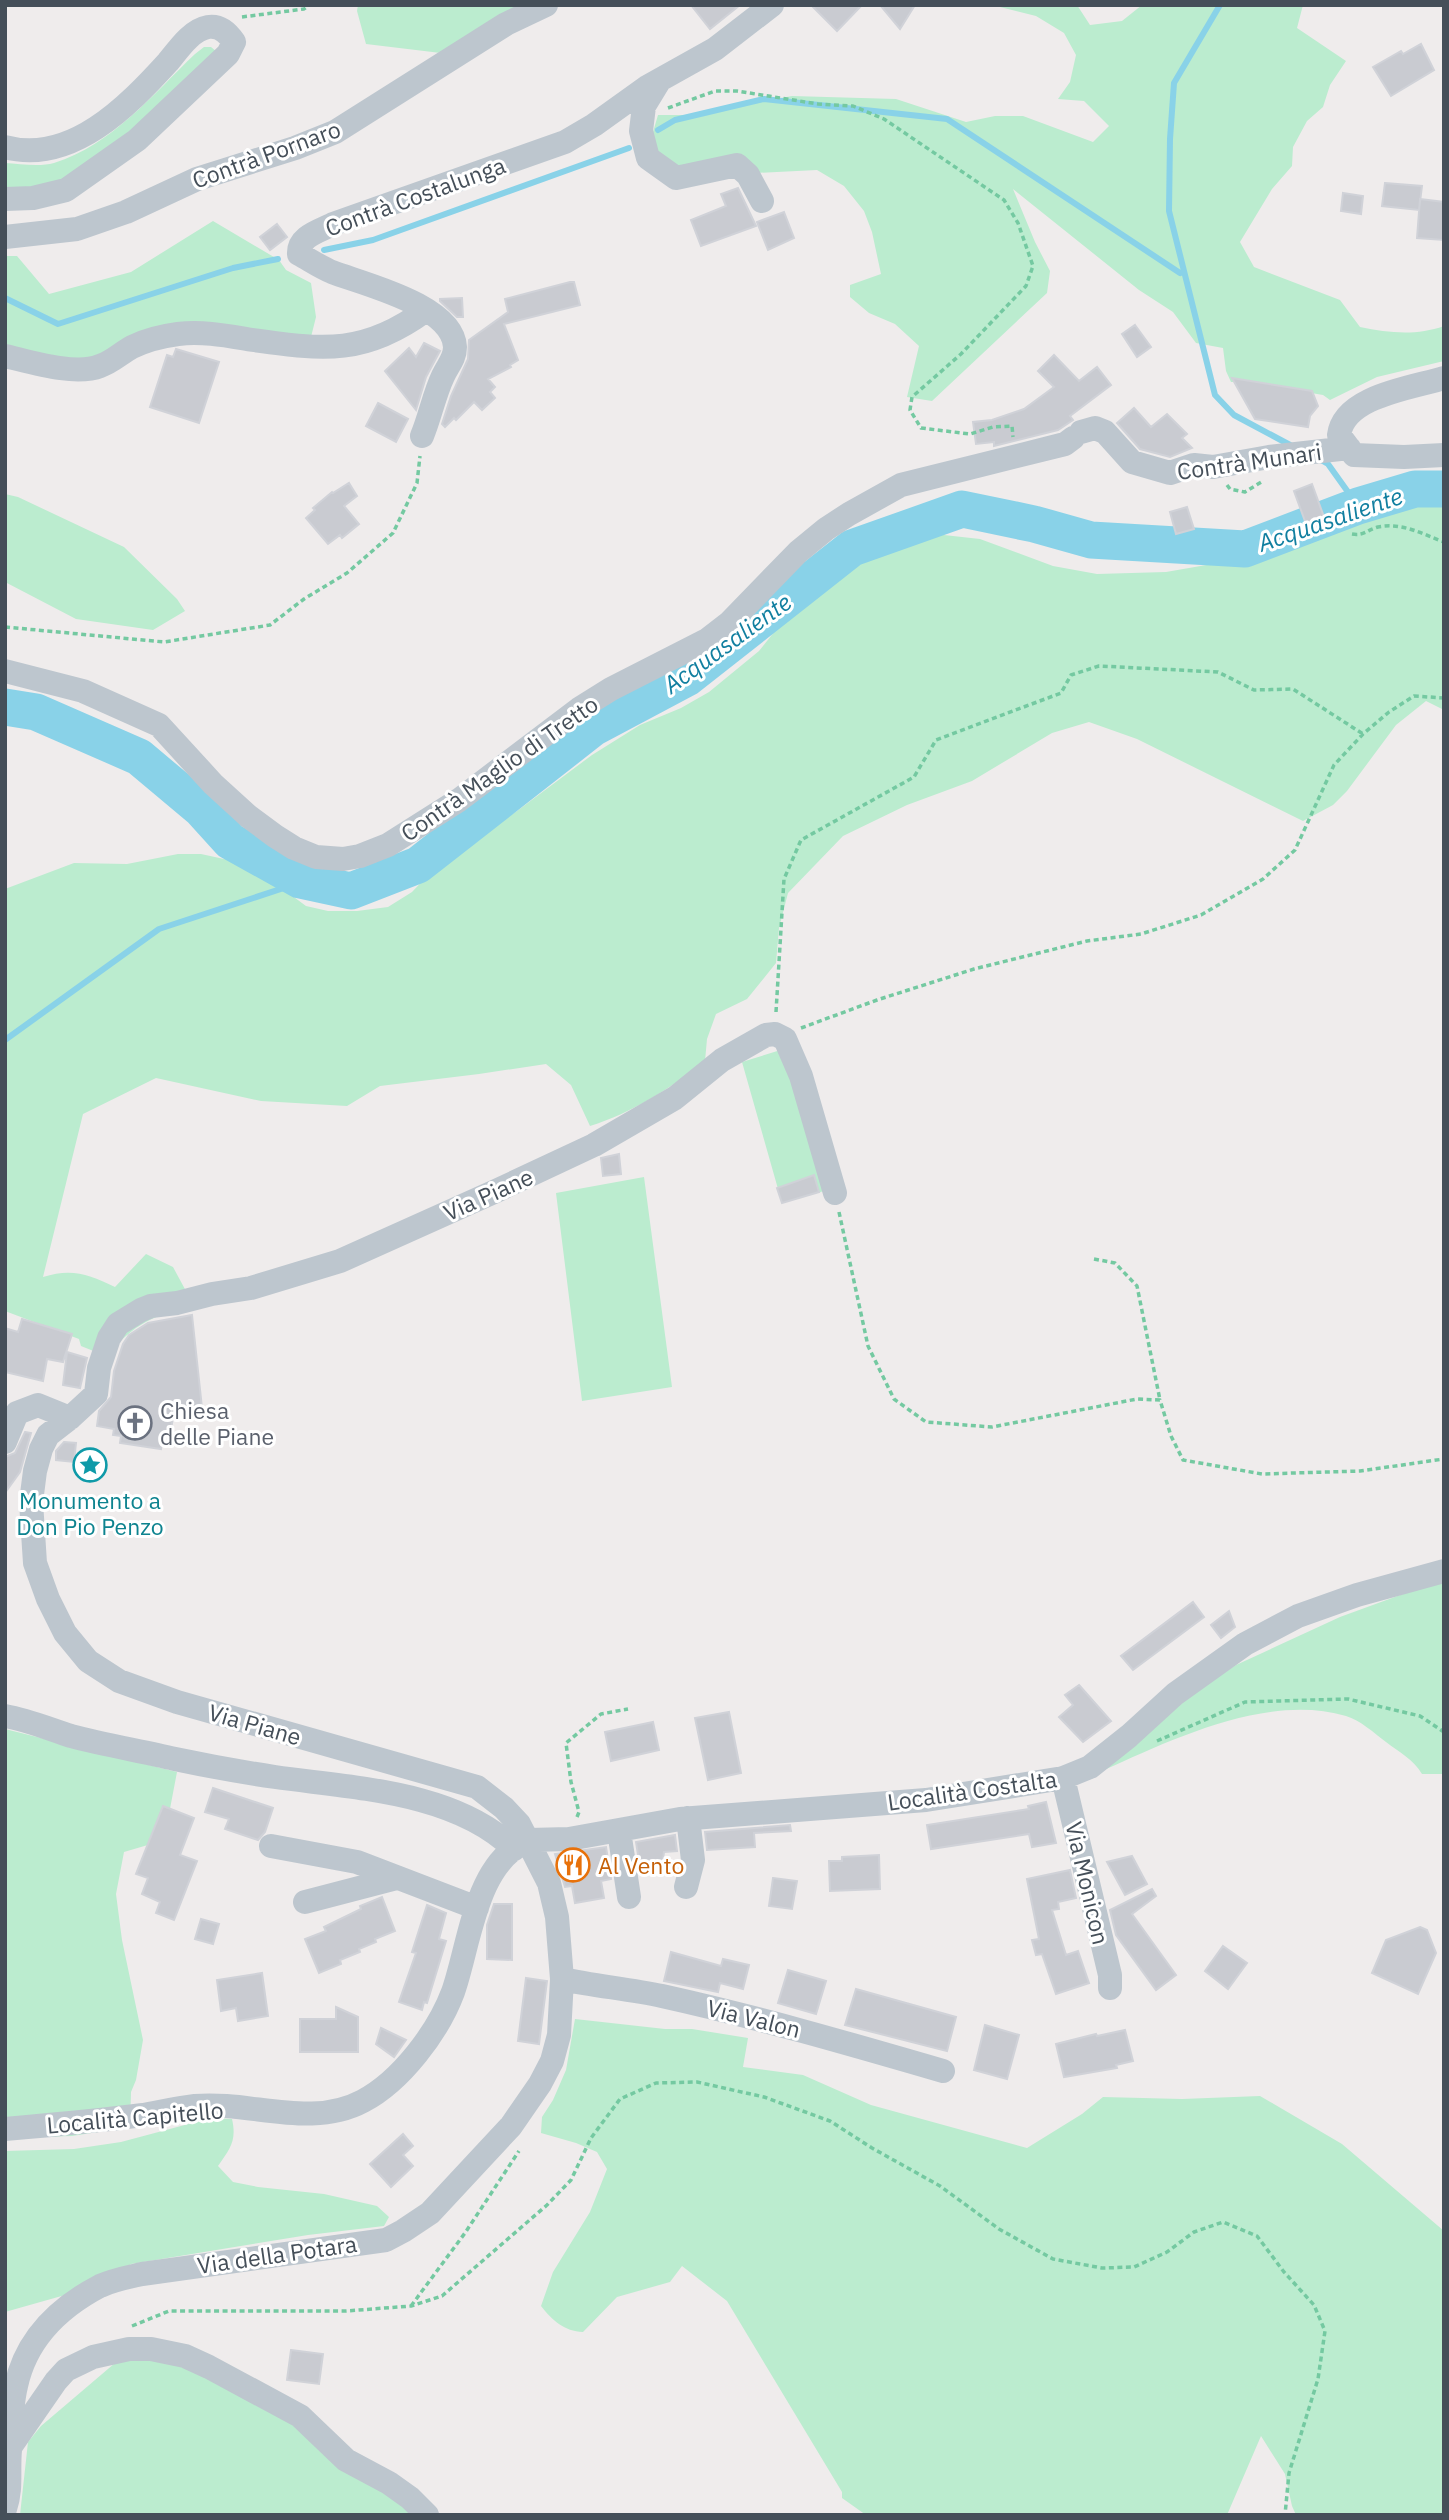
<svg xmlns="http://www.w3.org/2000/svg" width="1449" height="2520" font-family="'IBM Plex Sans',sans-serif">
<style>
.green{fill:#bbeccf}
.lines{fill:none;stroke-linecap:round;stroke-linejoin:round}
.stream{stroke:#89d2e8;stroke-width:6}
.river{stroke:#89d2e8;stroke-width:37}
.building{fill:#c9cbd1;stroke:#d0d2d8;stroke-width:2}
.path{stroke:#74c9a1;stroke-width:3.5;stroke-dasharray:5 3.5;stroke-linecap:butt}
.minor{stroke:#bdc6ce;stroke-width:24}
.labels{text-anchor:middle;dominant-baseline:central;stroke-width:6;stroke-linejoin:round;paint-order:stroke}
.street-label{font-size:23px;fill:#454f59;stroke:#fff}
.worship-label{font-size:23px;fill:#5b616d;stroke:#fff;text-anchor:start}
.culture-label{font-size:23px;fill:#0d838f;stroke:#fff}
.food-label{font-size:23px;fill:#c56008;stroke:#fff;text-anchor:start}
.water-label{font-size:24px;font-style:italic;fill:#117fa0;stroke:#fff}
</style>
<rect width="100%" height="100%" fill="#efecec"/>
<path class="green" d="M358,5H531L449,54L366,44L357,11Z
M992,5H1077L1090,25L1122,21L1142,5H1303L1297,28L1346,61L1330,85L1323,107L1307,121L1293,147L1292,166L1272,189L1240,242L1254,267L1340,300L1360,327C1389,333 1416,336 1444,326V361L1377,377L1330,400L1323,395L1247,382H1231L1226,371L1223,348L1196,343L1173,312L1139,290L1013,189L1035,242L1050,271L1047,293L932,401L907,397L919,346L895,324L869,313L850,297V285L881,274L872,232L864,211L844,186L817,170L692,176L661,165L653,132L658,115H690L792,96L896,99L966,122L995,116H1023L1093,142L1109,126L1084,101L1058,99L1070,82L1076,55L1064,33L1036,16Z
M204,47H211L217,52L140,130L55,188L5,194V163C20,164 40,167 54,163C112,145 153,94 195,54Z
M213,221L279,260L286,270L311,283L316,317L308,349L179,341L96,371L5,359V256H17L49,294L131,272Z
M5,494L18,497L124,547L177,599L185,611L153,630L76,619L5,582Z
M1433,495H1444V710L1426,701L1396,725L1347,791L1333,805L1303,821L1137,739L1089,722L1052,733L972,781L907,805L843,836L788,893L779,928L776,963L747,999L716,1014L707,1039L705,1061C671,1088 632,1113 590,1126L571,1085L546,1064L479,1074L380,1086L347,1106L261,1101L156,1078L83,1114L43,1277C71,1268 89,1274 115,1287L146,1254L173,1267L193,1304C149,1319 138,1321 106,1356L81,1346L79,1339L5,1311V889L74,863L127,864L178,854H201L224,859L244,860L306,906L328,911H357L388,907L412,892L434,869L460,849L517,811L592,755L640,725L681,708L709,692L759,651L799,601L850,562L903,537L935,534L980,539L1053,566L1097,574L1166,572L1235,560L1271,549L1400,499Z
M787,1048L831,1189L782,1203L742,1062Z
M644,1177L672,1387L582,1401L556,1193Z
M1444,1579V1774H1422C1414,1760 1399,1752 1386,1742C1374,1733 1360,1720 1346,1716C1268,1693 1173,1739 1104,1770L1148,1723L1236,1665L1340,1617Z
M5,1729L177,1772L169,1814L158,1842L124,1852L116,1894L122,1940L143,2040L136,2080L131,2092L130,2127L72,2136L5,2138Z
M575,2019L665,2029H692L748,2038L743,2067L803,2075L871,2105L1027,2148L1082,2114L1103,2097L1182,2099L1260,2096L1342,2144L1444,2231V2515H1296L1292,2506L1285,2474L1261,2436L1227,2515H866L842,2498V2492L727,2301L682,2266L670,2282L617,2297L583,2332C564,2331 553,2321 541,2306L553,2272L590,2212L607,2169L597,2152L576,2143L541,2133L542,2117L553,2100L566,2070Z
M211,2118L232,2119C237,2141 230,2149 218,2166L233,2182L258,2187L324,2194L377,2206L389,2217L384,2226L308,2235L131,2264L97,2286L5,2312V2151L74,2149L121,2142Z
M140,2359L173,2360L246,2392L421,2515H20L28,2442L41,2426L115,2363Z"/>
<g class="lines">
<path class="stream" d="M1220,5L1174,83L1170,139L1169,211L1215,395L1234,415L1292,446
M658,130L675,120L764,99L947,119L1180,273
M324,250L373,240L629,148
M5,298L58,324L233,268L278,259
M1321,460L1328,464L1358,506
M5,1040L159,929L305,881"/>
<path class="river" d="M5,707L36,712L139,757L201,809L230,841L300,880L351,891L418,865L593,728L687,678L852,548L962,509L1034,524L1091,540L1245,549L1358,506L1415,489H1444"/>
</g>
<path class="building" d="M691,5H740L710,29Z
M811,5H862L837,31Z
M880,5H915L900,29Z
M1421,44L1434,70L1391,96L1373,67L1401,51L1403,54Z
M1385,183L1422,186L1419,210L1382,206Z
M738,188L756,226L701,246L691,220L726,206L721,194Z
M1343,193L1363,196L1361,214L1341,211Z
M1420,199L1444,202V240L1417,238Z
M784,212L794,238L768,250L757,222Z
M277,224L287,237L270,250L260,237Z
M570,282H574L580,305L504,324L518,360L510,365L511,367L488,379L495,387L490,392L495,398L482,410L474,402L456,420L454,418L445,427L442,424L451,396L468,359L469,340L508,312L505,299Z
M462,298L463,317H457L440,301V299Z
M1135,325L1151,347L1137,357L1122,334Z
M424,343L440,351L426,377L416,410L385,371L409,348L416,357Z
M176,349L219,362L199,423L150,407L167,355L173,357Z
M1054,355L1079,381L1097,367L1111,385L1070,416L1073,420L1058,430L994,446V442L976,444L973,422L992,420L1024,409L1054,387L1038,371Z
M1232,378L1312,391L1318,406L1310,416L1308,427L1255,419Z
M378,403L408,419L396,442L366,426Z
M1134,408L1151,427L1167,414L1187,434L1182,438L1192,448L1170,457L1140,449L1117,423Z
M349,483L357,496L344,506L359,524L342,538L340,535L328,544L306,518L315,510L313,508L332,492L333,493Z
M1312,484L1324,517L1306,524L1294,491Z
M1187,507L1194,529L1176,534L1170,512Z
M619,1154L621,1174L603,1176L601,1158Z
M814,1175L819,1192L782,1203L777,1188Z
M192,1315L202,1408L187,1410L188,1417H173L171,1430L163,1435L161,1449L120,1443L121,1436L113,1435L114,1429L97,1426L99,1411L111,1397L114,1371L123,1344L129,1335L148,1323Z
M22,1319L72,1334L63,1362L47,1359L43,1381L5,1372V1328L18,1332Z
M67,1352L87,1358L80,1388L63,1385Z
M25,1432L31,1433L20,1472L5,1493V1457L15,1453Z
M64,1442L76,1443L74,1462L56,1460V1451Z
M1193,1602L1204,1617L1133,1670L1121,1656Z
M1229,1611L1235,1627L1221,1638L1211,1625Z
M1079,1685L1111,1721L1083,1742L1059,1717L1073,1705L1065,1695Z
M729,1712L741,1773L708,1780L695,1718Z
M653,1722L659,1750L611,1761L605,1732Z
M213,1788L273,1808L265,1832L258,1840L225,1829L229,1819L205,1812Z
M1046,1802L1056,1843L1032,1847L1029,1834L931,1849L927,1825L1029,1809L1028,1806Z
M163,1806L194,1818L180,1855L197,1861L174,1920L156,1913L160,1902L142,1894L148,1878L136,1874Z
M790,1825L791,1831L754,1833L755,1847L707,1850L705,1832Z
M675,1835L677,1851L664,1852L663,1860L639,1861L636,1842Z
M606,1847L611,1879L601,1881L604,1898L575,1903L572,1886L565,1887L555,1854Z
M879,1855L880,1889L830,1891L829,1861H842V1857Z
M1132,1856L1147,1884L1125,1895L1107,1862Z
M1070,1870L1076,1898L1058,1902L1059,1909L1052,1910L1066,1955L1078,1951L1089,1983L1056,1994L1042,1954L1036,1955L1032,1940L1039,1939L1027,1879Z
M773,1878L797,1881L792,1909L769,1906Z
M1152,1889L1156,1896L1132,1914L1176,1975L1156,1990L1116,1935L1110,1910Z
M382,1897L395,1931L375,1939L376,1942L359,1949L360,1952L340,1960L341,1964L319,1973L305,1939L326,1931L324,1927L361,1909L360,1906Z
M494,1904H512V1960L487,1959V1925Z
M427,1905L446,1913L439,1939L446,1941L427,2003L424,2002L422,2010L399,2002L416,1953L412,1952Z
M201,1919L219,1924L213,1944L195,1939Z
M1420,1927L1427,1930L1436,1953L1418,1994L1372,1973L1386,1940Z
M1223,1946L1247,1963L1228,1989L1205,1971Z
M671,1952L721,1966L723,1959L749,1965L743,1989L720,1983L718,1992L664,1981Z
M788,1970L826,1981L816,2014L778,2003Z
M262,1973L268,2016L238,2021L236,2008L221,2011L217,1980Z
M526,1978L547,1981L539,2044L518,2041Z
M856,1989L956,2017L947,2051L845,2025Z
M336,2007L358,2017V2052H300V2019H336Z
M985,2025L1019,2035L1007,2079L974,2070Z
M381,2028L406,2040L394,2057L376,2044Z
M1125,2030L1133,2061L1116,2065L1117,2068L1064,2077L1056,2044L1096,2034L1097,2036Z
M403,2134L413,2146L403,2155L413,2166L391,2187L370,2164Z
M291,2350L323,2354L319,2384L287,2380Z"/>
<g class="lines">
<path class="path" d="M242,17L304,9L309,5
M668,108L715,91H737L818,104L853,106L884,119L1004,200L1018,223L1033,266L1026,286L961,354L912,397L910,410L921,428L970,434L993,427L1012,426L1013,437
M1227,485L1230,489L1245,492L1263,481
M1352,534C1364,536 1367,530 1378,527C1402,522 1422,534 1444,542
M5,627L164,642L270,625L304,599L347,573L393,533L417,483L420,456
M776,1012L784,879L801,840L914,777L936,740L1061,693L1071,675L1099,666L1218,672L1254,690L1293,689L1363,734
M801,1028L877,1000L974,969L1087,941L1141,934L1201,915L1263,879L1295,850L1334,765L1363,734L1389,712L1414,696L1444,698
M839,1212L868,1346L894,1399L926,1422L992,1427L1137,1399L1160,1400L1171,1436L1183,1460L1262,1474L1360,1471L1444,1459
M1094,1259L1115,1263L1137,1286L1160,1400
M1157,1741L1245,1702L1348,1699L1420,1716L1444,1732
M577,1817L579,1812L571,1782L566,1743L601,1714L628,1709
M411,2306L465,2233L519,2151
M132,2326L169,2311H346L411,2306L442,2296L547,2205L571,2180L591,2138L620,2099L656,2083L697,2082L764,2097L830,2121L872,2148L940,2186L999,2229L1053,2259L1102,2268L1134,2267L1167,2252L1194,2232L1223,2222L1257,2236L1284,2272L1314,2305L1325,2331L1318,2379L1289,2473L1285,2515"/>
<path class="minor" d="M658,83L644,106L641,131L648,158L676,178L737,165L748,175L762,201
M5,147C71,165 128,106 168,62C178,50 191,30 208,27C220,25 228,33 234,42L228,54L137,140L66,190L33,198L5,199
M5,237L77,229L126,212L197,179L295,148L335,132L506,24L546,5
M5,356C31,362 75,376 100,366C112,362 121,353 132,347C146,340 163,336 178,334C204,331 228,336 253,340C325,350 365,355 426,310
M1444,378C1411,388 1344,396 1339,435L1354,455L1404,457L1444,455
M1081,432L1095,428L1105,432L1132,462L1170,473L1194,465L1213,467L1269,457L1349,448
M422,436C430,417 434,395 443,376C448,365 455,359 455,347C453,305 363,284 332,272C320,267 310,260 299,254C298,236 320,231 333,224L565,142L594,125L647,87L715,49L772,5
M5,671L83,691L159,725L213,784L248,816L275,836L294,848L316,857L343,859L360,856L388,845L459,800L579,709L611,689L707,640L729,623L798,552L826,529L849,514L901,485L1065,444L1073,438
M5,1442L17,1413L38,1405L70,1418
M5,1716C28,1720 49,1729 71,1736C105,1745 141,1751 175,1759C208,1766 241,1772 275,1777C352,1788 455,1791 514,1849
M1063,1778L1110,1975V1988
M619,1831L629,1897
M529,1840L569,1839L680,1819L926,1800L1063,1778L1090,1767L1129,1736L1175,1694L1245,1644L1298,1616L1357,1595L1444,1571
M271,1846L357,1862L477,1908
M686,1887L693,1860L688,1818
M305,1902L397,1878
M562,1979C595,1986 629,1989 662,1996C757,2017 850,2044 943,2071
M5,2129C51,2125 97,2121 143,2115C160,2112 178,2108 195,2106C251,2101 311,2129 363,2101C401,2081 438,2032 453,1992C470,1944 475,1862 529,1840
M11,2446L56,2381L66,2370L93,2357L129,2349H151L185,2356L209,2367L300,2416L346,2460L389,2483L410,2498L427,2515
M5,2509C12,2489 8,2471 10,2450C11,2430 11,2406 16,2386C26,2339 60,2307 100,2286C113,2280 129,2277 142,2274L386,2240L403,2231L430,2213L511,2126L540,2084L552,2061L559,2035L562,1979L557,1917L549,1883L519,1824L504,1808L477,1787L177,1702L119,1681L88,1661L65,1633L48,1599L35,1563L31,1502L35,1471L41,1449L48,1435L70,1418L96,1394L99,1368L109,1338L118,1324L141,1310L151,1306L177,1303L212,1294L251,1288L340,1261L496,1191L594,1145L675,1098L722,1060L766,1035L775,1034L785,1039L801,1076L835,1193"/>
</g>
<defs>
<symbol id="church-ring" viewBox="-11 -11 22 22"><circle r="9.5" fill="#fff" stroke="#6b7280" stroke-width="1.5"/><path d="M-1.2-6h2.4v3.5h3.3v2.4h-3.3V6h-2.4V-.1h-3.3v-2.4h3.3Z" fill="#6b7280"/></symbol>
<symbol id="sight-ring" viewBox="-11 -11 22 22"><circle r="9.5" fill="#fff" stroke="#0f9aa8" stroke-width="1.5"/><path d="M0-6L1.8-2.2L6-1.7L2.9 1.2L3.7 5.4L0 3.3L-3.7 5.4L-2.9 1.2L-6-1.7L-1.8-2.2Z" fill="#0f9aa8"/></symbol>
<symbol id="restaurant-ring" viewBox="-11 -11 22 22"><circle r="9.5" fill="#fff" stroke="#e8710a" stroke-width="1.5"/><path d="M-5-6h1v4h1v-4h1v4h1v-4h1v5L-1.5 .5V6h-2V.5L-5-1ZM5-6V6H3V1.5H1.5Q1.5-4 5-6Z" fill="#e8710a"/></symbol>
</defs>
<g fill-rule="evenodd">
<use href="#church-ring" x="116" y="1404" width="38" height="38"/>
<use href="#sight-ring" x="71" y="1446" width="38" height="38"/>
<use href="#restaurant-ring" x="554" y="1846" width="38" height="38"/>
</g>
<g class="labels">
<g class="street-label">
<text transform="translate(266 154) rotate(-20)">Contrà Pornaro</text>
<text transform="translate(415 196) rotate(-20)">Contrà Costalunga</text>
<text transform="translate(1249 461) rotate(-8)">Contrà Munari</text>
<text transform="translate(499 768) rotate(-35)">Contrà Maglio di Tretto</text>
<text transform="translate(488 1194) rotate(-24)">Via Piane</text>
<text transform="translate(255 1724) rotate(16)">Via Piane</text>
<text transform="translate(972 1790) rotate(-8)">Località Costalta</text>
<text transform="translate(1088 1883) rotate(77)">Via Monicon</text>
<text transform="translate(754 2018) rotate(14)">Via Valon</text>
<text transform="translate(135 2117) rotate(-5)">Località Capitello</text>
<text transform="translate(277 2254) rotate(-8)">Via della Potara</text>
</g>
<g class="worship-label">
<text x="160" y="1410">Chiesa<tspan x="160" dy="26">delle Piane</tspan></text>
</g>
<g class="culture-label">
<text x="90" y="1500">Monumento a<tspan x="90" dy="26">Don Pio Penzo</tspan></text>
</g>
<g class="food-label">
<text x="598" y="1865">Al Vento</text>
</g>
<g class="water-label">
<text transform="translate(1330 519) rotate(-19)">Acquasaliente</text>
<text transform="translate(727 643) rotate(-36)">Acquasaliente</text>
</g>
</g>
<rect width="1449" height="2520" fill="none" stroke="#454f59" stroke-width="14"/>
</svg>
